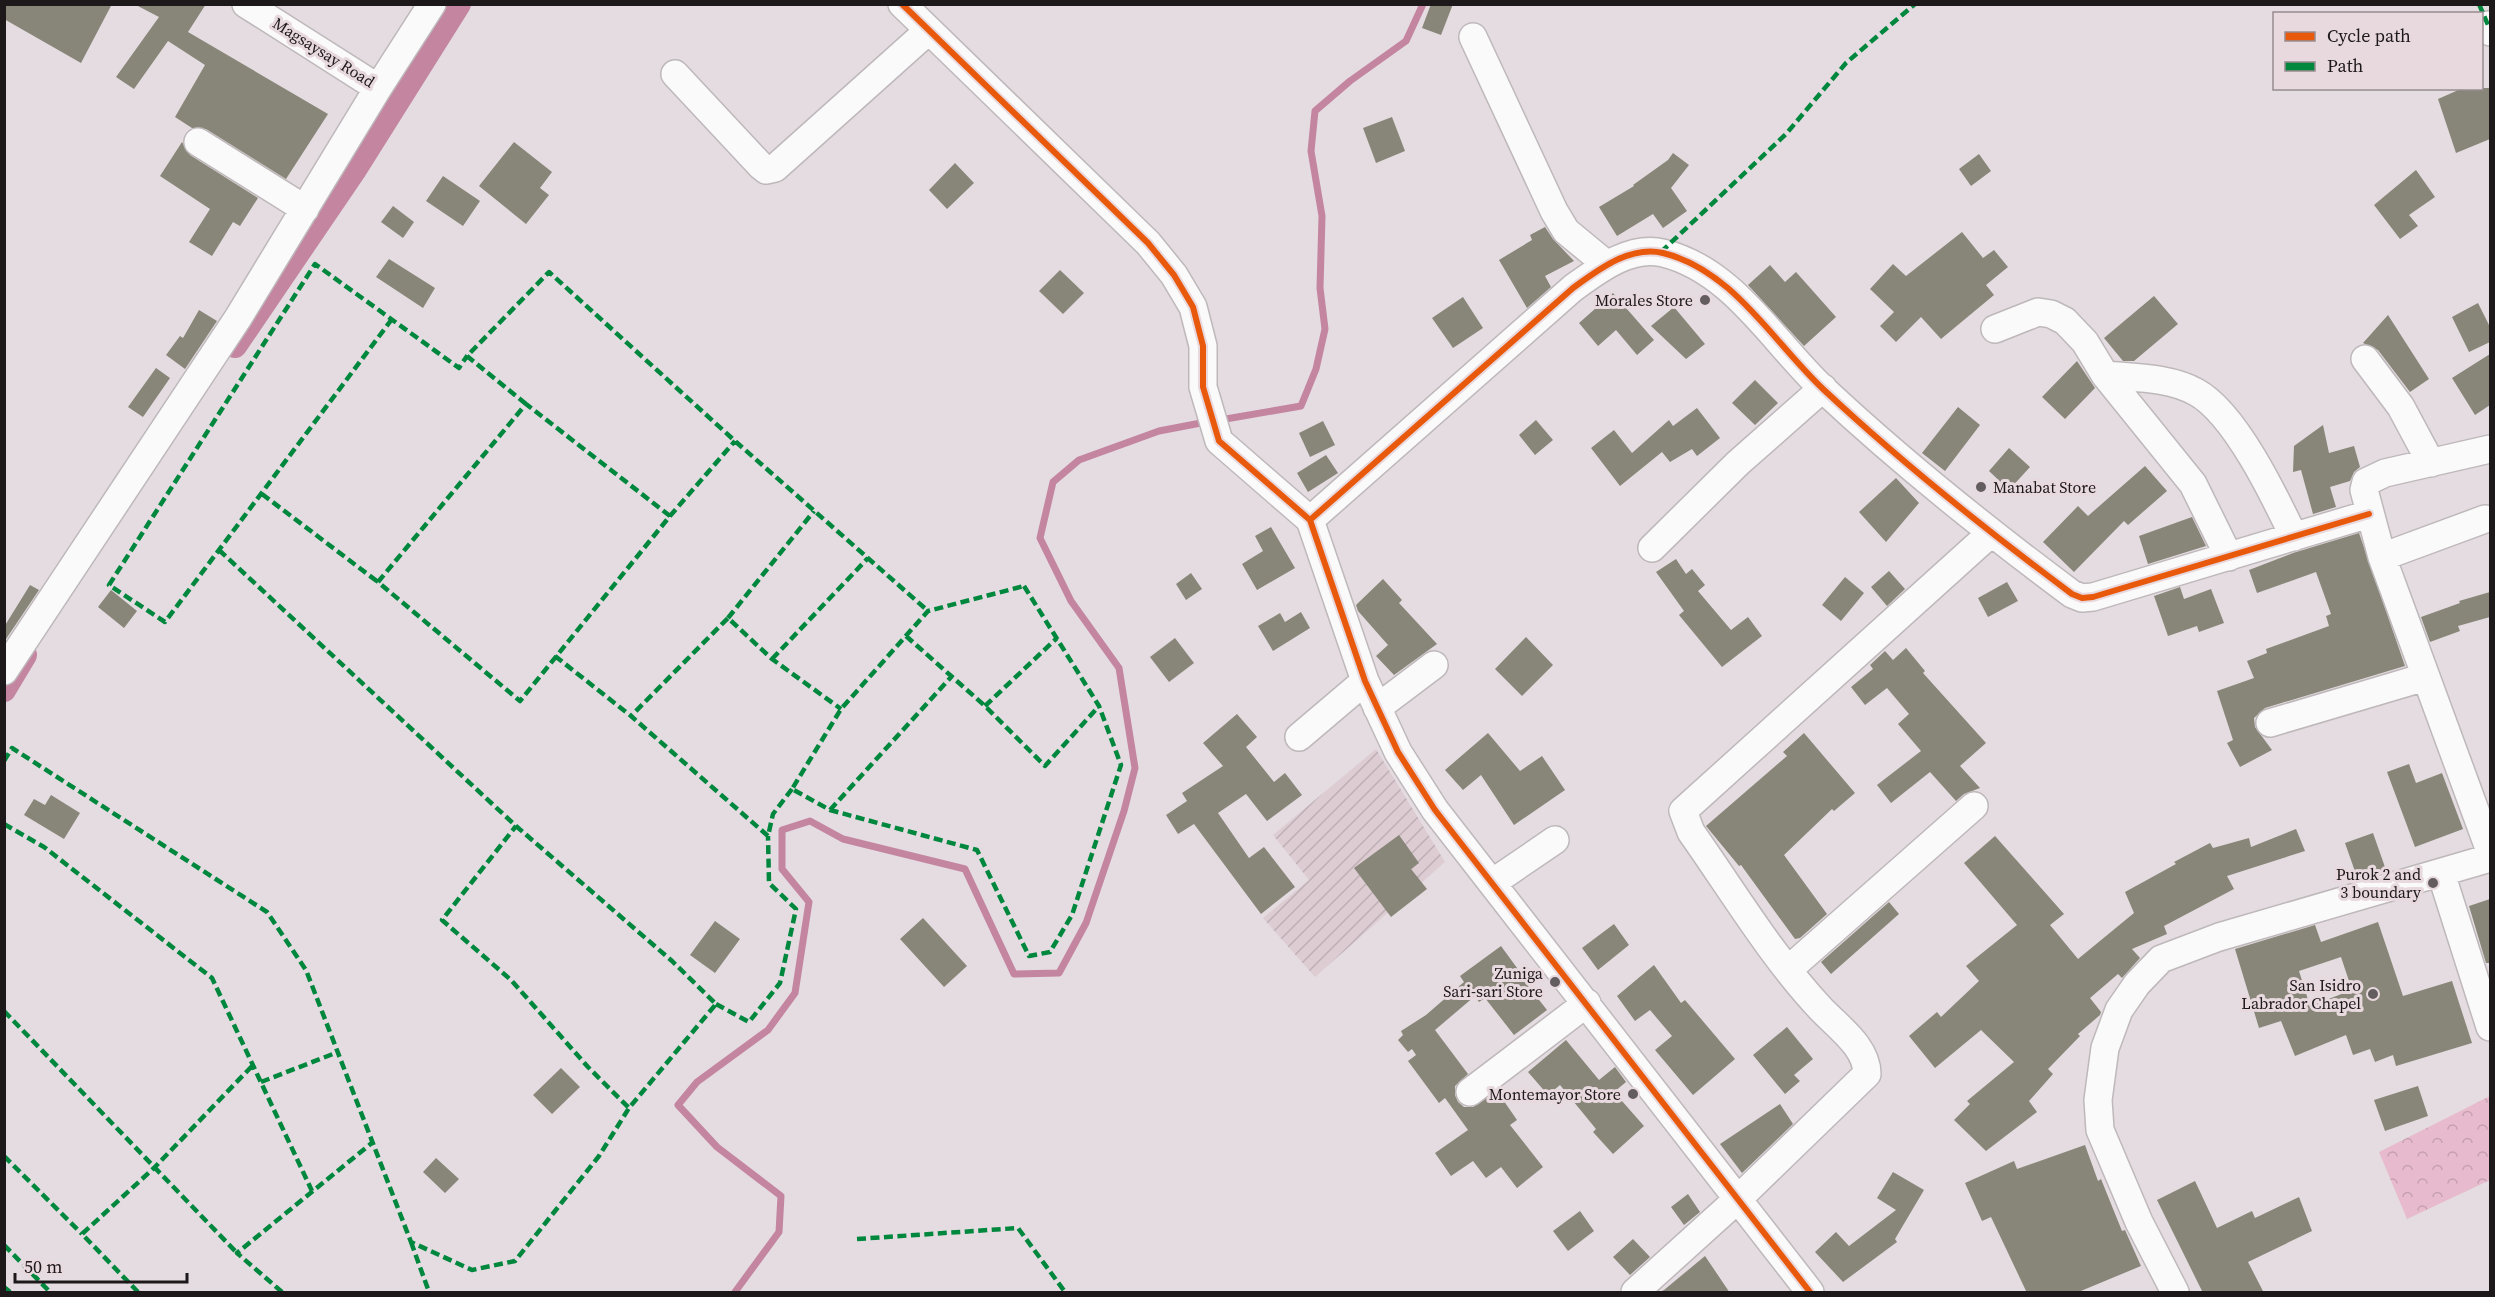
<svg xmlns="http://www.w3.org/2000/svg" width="2495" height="1297" font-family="'Source Serif 4',serif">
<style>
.industrial{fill:url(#industrial-furrows)}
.forest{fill:url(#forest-crowns)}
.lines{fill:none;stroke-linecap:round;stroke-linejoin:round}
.stream{stroke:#c485a1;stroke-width:7}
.canal{stroke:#c485a1;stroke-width:24}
.building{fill:#888679;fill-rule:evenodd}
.minor-casing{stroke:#beb8bb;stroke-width:30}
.minor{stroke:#fbfafa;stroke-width:27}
.quiet{stroke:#00873e;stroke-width:4.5;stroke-dasharray:9 4.5;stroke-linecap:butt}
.cycleway-casing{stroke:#e8d9df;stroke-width:10}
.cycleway{stroke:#e8590c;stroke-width:6}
.poi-dot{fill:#635d5f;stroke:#e8d9df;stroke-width:2}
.labels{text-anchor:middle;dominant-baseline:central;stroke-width:6;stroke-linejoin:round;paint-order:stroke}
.street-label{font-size:16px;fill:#1d181a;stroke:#e8d9df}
.poi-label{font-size:16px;fill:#1d181a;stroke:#e8d9df;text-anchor:end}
</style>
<defs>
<pattern id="industrial-furrows" width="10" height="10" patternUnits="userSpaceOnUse" patternTransform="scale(1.5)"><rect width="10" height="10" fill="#ddcdd3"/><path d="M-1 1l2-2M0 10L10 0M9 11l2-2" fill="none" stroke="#bdafb5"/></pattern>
<pattern id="forest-crowns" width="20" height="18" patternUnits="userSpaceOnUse" patternTransform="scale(1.5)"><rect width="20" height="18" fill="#e7bbcd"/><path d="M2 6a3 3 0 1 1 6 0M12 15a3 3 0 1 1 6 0" fill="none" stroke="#c6a0af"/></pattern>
</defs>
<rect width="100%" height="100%" fill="#e4dce0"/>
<path class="industrial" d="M1376,749L1445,862L1315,977L1263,918L1309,880L1273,835Z"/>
<path class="forest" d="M2490,1096V1180L2407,1219L2379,1152Z"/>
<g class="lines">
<path class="stream" d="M1220,420L1301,406L1316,369L1325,329L1320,288L1322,216L1311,151L1315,111L1350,81L1406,41L1423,4
M735,1292L779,1232L781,1196L717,1147L678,1105L697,1082L768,1030L795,993L809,902L782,869V830L810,821L843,839L965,869L1014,974L1059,973L1086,923L1124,811L1135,768L1119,668L1071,601L1040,538L1053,482L1079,460L1159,431L1206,422"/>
<path class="canal" d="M235,346L354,171L459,4
M4,690L25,655"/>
</g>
<path class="building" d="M4,4H112L81,63L4,19Z
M134,4H206L188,32L328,114L286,179L206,129L192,128L175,117L205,65L168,41L134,89L116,77L159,17Z
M1431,4H1453L1441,35L1422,28Z
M2463,88H2490V139L2456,153L2438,99Z
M1392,117L1405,151L1376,163L1363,128Z
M182,142L190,155L258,198L240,226L233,222L212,256L189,242L210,209L160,176Z
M514,142L552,172L540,188L549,195L526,224L479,186Z
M1673,153L1689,165L1671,188L1687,211L1663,228L1653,214L1617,236L1599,207L1634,186L1633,185L1668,160Z
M1979,154L1991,171L1971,186L1959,169Z
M955,163L974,183L947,209L929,190Z
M2416,170L2435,197L2409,215L2418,226L2400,239L2374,205Z
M443,176L480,201L463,226L426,201Z
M393,206L414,222L403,238L381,222Z
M1545,227L1553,239L1574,261L1545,276L1551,287L1527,308L1499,260L1532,240L1530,235Z
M1962,232L1983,258L1994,250L2008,267L1986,285L1994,295L1941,339L1921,317L1896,342L1880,326L1894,312L1870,289L1893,264L1906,276Z
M389,259L435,288L423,308L376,277Z
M1770,265L1785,282L1796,272L1836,317L1804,346L1748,285Z
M1060,270L1084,293L1063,314L1039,291Z
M1613,293L1654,340L1637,355L1616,330L1598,346L1579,323Z
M2154,296L2178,324L2134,361H2123L2104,338Z
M1463,297L1483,328L1453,348L1432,318Z
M2478,303L2490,327V342L2469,352L2452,317Z
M1674,307L1705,344L1686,359L1651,326Z
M199,310L217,321L185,369L166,355L180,336L183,338Z
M2388,315L2429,379L2410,392L2378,350L2363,343Z
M2490,354V405L2475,415L2452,378Z
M2077,361L2095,388L2065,419L2042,397Z
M156,368L170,378L143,417L128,407Z
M1755,380L1778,403L1755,425L1732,403Z
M1958,407L1980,425L1945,471L1922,453Z
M1697,408L1720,438L1697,456L1692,449L1670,462L1662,452L1620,486L1591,448L1614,430L1632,453L1669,420L1673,426Z
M1536,420L1553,440L1535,455L1519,435Z
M1323,421L1335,445L1310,457L1299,433Z
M2323,425L2329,453L2354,446L2360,467L2354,472L2350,481L2330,487L2336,507L2313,514L2301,470L2293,472L2294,446Z
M2009,448L2030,467L2009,490L1989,471Z
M1326,455L1338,473L1308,492L1297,473Z
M2145,466L2167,491L2128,525L2124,521L2074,572L2043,542L2078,506L2088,516Z
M1896,478L1919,503L1886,542L1859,512Z
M2192,517L2206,546L2148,564L2139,536Z
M1271,527L1295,568L1257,590L1242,564L1263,551L1255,536Z
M2359,533L2405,666L2265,708L2254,718L2255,727L2272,750L2240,767L2227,743L2233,740L2217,691L2254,678L2247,661L2267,653L2266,649L2329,626L2326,616L2331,614L2316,572L2257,593L2249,570L2293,553Z
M1676,559L1686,574L1692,569L1705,585L1698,591L1731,630L1748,617L1762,636L1722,667L1679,615L1684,611L1656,572Z
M1889,571L1905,589L1887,606L1871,587Z
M1191,573L1202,589L1186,600L1176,584Z
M1845,577L1864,593L1841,621L1822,605Z
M1383,579L1402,600L1399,603L1437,644L1394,675L1376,656L1388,645L1358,611L1356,605Z
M2007,582L2018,601L1988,617L1978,598Z
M30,585L39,590L4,642V627Z
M2180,587L2184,599L2211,589L2224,623L2199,632L2197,626L2168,636L2154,596Z
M111,590L137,611L124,628L98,607Z
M2490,592V617L2458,626L2460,631L2430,642L2421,617L2460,603L2459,601Z
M1301,612L1310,628L1273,651L1258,626L1280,613L1285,622Z
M1526,637L1553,665L1522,696L1495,669Z
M1175,638L1194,663L1169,682L1150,657Z
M1906,648L1925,671L1923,673L1986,743L1960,766L1980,788L1964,794L1956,801L1930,772L1891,803L1877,785L1921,751L1898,724L1909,714L1887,688L1865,705L1851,687L1873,669L1870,665L1885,651L1893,660Z
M1237,714L1257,737L1246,747L1274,782L1285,773L1302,795L1267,821L1246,794L1218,813L1249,858L1264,847L1295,887L1261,914L1194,824L1178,834L1166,815L1187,801L1182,793L1223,766L1203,743Z
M1488,733L1520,771L1542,756L1565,790L1514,825L1481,775L1463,790L1445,770Z
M1804,733L1855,793L1834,811L1832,809L1784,855L1827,914L1800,938L1795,939L1741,865L1739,866L1706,826L1787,756L1783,752Z
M2409,764L2416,783L2442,773L2463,829L2415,847L2387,772Z
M51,795L80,813L64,839L24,815L34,799L45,805Z
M2296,829L2305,851L2227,876L2234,889L2164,926L2167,934L2132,949L2140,958L2122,978L2118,974L2090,998L2101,1012L2100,1015L2078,1034L2080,1036L2048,1069L2053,1074L2029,1101L2037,1112L1986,1151L1954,1120L1970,1104L1967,1101L2014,1062L1981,1030L1935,1068L1909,1036L1937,1012L1941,1017L1979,981L1966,966L2017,925L1964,863L1995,836L2064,914L2050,925L2078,959L2134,913L2125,892L2176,864L2174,862L2210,843L2213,848L2249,838L2251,847Z
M2373,833L2386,870L2358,880L2345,843Z
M1399,835L1419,863L1411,869L1427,889L1391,917L1354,868Z
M2490,899V963H2486L2469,906Z
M1889,902L1899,914L1831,974L1821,962Z
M923,918L967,966L944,987L900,939Z
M715,921L740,939L715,973L690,955Z
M2378,922L2403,996L2452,981L2472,1043L2396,1066L2393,1055L2375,1062L2370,1049L2353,1055L2346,1035L2295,1056L2281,1021L2259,1028L2235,949L2315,925L2321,942ZM2341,957L2352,990L2310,1006L2299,971Z
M1614,924L1629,945L1598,970L1582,948Z
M1501,946L1520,972L1518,973L1547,1010L1514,1035L1485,998L1479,1002L1475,996L1435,1030L1468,1074L1455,1086V1095L1458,1102L1464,1107H1473L1497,1091L1517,1120L1510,1125L1543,1167L1517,1188L1501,1167L1486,1178L1473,1161L1451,1176L1435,1153L1468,1130L1445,1098L1439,1103L1408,1061L1416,1055L1412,1049L1408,1052L1398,1040L1403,1035L1401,1031L1426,1015L1464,982L1460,976Z
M1654,965L1681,1003L1685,1000L1735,1059L1693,1095L1655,1050L1672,1036L1650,1010L1635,1021L1617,996Z
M1787,1027L1813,1059L1794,1075L1800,1081L1785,1094L1753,1055Z
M1566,1040L1599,1080L1615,1067L1626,1082L1614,1092L1644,1126L1613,1154L1593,1132L1596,1129L1560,1085L1548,1095L1528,1072Z
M561,1068L580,1087L552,1114L533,1095Z
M2418,1086L2428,1116L2385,1131L2374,1100Z
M1780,1104L1793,1124L1742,1173L1720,1144Z
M2085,1145L2098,1181L2101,1179L2122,1231L2125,1230L2141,1266L2076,1293H2027L1991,1217L1982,1221L1965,1183L2014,1161L2017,1169Z
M436,1158L459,1179L445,1193L423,1172Z
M1893,1172L1924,1190L1895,1239L1897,1242L1843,1282L1815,1252L1836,1232L1849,1246L1896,1210L1877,1198Z
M2195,1181L2217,1228L2252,1211L2255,1218L2299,1197L2312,1231L2248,1262L2264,1293H2203L2157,1200Z
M1688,1194L1700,1212L1684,1225L1671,1207Z
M1580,1211L1594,1231L1568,1251L1553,1231Z
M1633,1239L1650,1257L1630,1275L1613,1257Z
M1705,1256L1730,1293H1658L1664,1290Z"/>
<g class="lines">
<defs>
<path id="minor" d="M246,4L378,88L432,4
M902,4L1148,243L1174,275L1193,307L1203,346V387L1219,441L1310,520L1365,681L1398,752L1435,810L1810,1292
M2488,25L2490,32
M1473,37L1554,211L1566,231L1606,264
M675,74L761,166L766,170L775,168L928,31
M198,142L305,209
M1995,329L2038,312L2051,314L2065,321L2085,342L2105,375L2193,484L2229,557
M2365,359L2401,407L2431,463
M2105,375C2134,378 2169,377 2196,392C2235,413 2275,497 2294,537
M2490,449L2385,473L2366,482L2364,490L2382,557L2490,851
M1310,520L1573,288C1598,270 1630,245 1663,253C1733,270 1773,342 1823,389C1901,462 1986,530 2072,594L2082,598L2093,597L2369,514
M1652,548L1738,463L1823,388
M2382,557L2485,519
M4,671L238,318L378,88
M1377,708L1434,665
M2270,723L2425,677
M1299,737L1365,681
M2441,873L2490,1027
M1492,883L1555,840
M1789,969L1974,806
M1470,1092L1587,1003
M1635,1292L1739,1198L1867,1074C1867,1047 1838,1027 1821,1009C1772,957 1732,890 1691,832L1683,811L1991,533
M2175,1292L2139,1222L2100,1130L2098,1100L2105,1048L2119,1010L2137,984L2161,959L2219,937L2490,858"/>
</defs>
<use href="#minor" class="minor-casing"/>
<use href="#minor" class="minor"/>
<path class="quiet" d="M2479,4L2488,25
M1661,252L1786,134L1846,63L1915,4
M392,319L165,622L109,585L315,264L459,368L467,356
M526,404L467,356L549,272L735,441L928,611
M262,494L378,582
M670,516L526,404L378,582L520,701L670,516L735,441
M219,550L516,826L672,961L716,1004L629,1108L588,1067L511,980L442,920L516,826
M1024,586L1099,706L1121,765L1072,915L1050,952L1029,956L977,850L830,810L792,789L841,709L928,611Z
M728,618L814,511
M906,636L985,706L1045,766L1099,706
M555,656L631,716
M772,659L868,558
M985,706L1057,638
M4,761L12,748L267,912L306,970L411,1242L472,1270L515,1261L599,1156L629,1108
M792,789L773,814L768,836L631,716L728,618L772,659L841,709
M830,810L952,676
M4,824L44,847L212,978L312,1191
M716,1004L749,1022L780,983L796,909L769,883L768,836
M4,1011L237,1253
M261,1082L338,1052
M4,1156L82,1234
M857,1239L1018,1228L1065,1292
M411,1242L429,1292
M4,1245L50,1292
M4,1287L10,1292
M138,1292L82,1234L154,1168L253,1065
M282,1292L237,1253L373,1142"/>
<defs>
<path id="cycleway" d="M902,4L1148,243L1174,275L1193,307L1203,346V387L1219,441L1310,520L1365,681L1398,752L1435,810L1810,1292
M1310,520L1573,288C1598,270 1630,245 1663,253C1733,270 1773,342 1823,389C1901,462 1986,530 2072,594L2082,598L2093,597L2369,514"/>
</defs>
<use href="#cycleway" class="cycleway-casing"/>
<use href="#cycleway" class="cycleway"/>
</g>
<g class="poi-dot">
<circle cx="1705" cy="300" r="6"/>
<circle cx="1981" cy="487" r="6"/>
<circle cx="2433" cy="883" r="6"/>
<circle cx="1555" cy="982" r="6"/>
<circle cx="2373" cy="994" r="6"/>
<circle cx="1633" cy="1094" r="6"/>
</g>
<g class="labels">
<g class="street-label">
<text transform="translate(324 52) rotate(32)">Magsaysay Road</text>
</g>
<g class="poi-label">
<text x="1693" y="300">Morales Store</text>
<text x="1993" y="487" text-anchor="start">Manabat Store</text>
<text x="2421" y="874">Purok 2 and<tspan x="2421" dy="18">3 boundary</tspan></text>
<text x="1543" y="973">Zuniga<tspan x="1543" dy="18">Sari-sari Store</tspan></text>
<text x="2361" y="985">San Isidro<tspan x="2361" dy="18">Labrador Chapel</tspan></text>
<text x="1621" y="1094">Montemayor Store</text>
</g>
</g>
<rect width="2495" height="1297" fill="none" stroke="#1d181a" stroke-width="12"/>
<rect x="2273" y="12" width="210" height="78" fill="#e8d9df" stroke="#978c90" stroke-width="1.5"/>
<rect x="2285" y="32" width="30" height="9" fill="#e8590c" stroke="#978c90" stroke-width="1.5"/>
<text x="2327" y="42" font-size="18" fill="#1d181a">Cycle path</text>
<rect x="2285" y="62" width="30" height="9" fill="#00873e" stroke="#978c90" stroke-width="1.5"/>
<text x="2327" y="72" font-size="18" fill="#1d181a">Path</text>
<path d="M15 1273v9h172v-9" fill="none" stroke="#1d181a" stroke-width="3"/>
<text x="24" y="1273" font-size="18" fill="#1d181a" stroke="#e8d9df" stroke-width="4.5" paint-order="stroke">50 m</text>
</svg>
